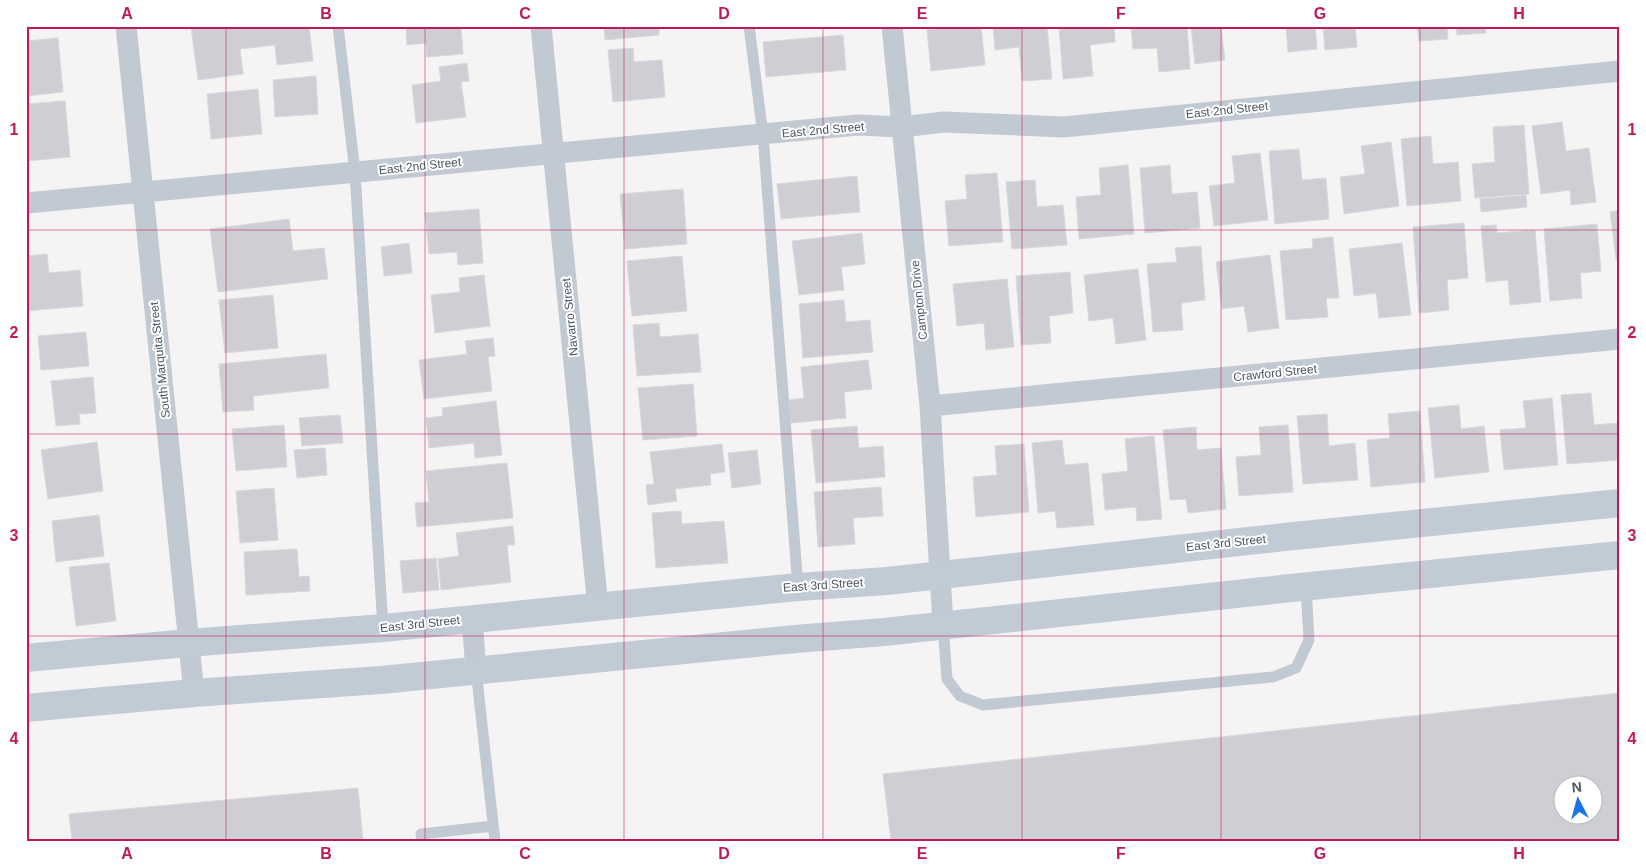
<svg xmlns="http://www.w3.org/2000/svg" width="1646" height="867" font-family="Helvetica,sans-serif">
<style>
.building{fill:#cdcfd5;stroke:#d7d9de;fill-rule:evenodd}
.lines{fill:none;stroke-linecap:round;stroke-linejoin:round}
.lane{stroke:#c1cad2;stroke-width:11}
.street{stroke:#c1cad2;stroke-width:21}
.secondary{stroke:#c1cbd6;stroke-width:28}
.grid{fill:none;stroke:#c2185b;stroke-width:1;stroke-opacity:0.55}
.labels{text-anchor:middle;dominant-baseline:central;stroke-width:4;stroke-linejoin:round;paint-order:stroke}
.street-label{font-size:12px;fill:#4a5661;stroke:#fff}
.neatline{fill:none;stroke:#c2185b;stroke-width:2}
.grid-label{font-size:16px;text-anchor:middle;font-weight:bold;fill:#c2185b}
</style>
<rect width="100%" height="100%" fill="#f5f3f3"/>
<path class="building" d="M197,26H309L313,61L277,65L275,45L240,49L243,74L198,80L191,27Z
M406,26H461L463,54L427,57L426,43L407,45Z
M604,26H659V35L605,40Z
M964,26H981L985,65L931,71L927,30Z
M993,26H1047L1052,79L1022,81L1019,47L995,50Z
M1059,26H1114L1115,42L1090,45L1093,76L1063,79Z
M1131,26H1187L1190,69L1159,72L1157,48L1133,49Z
M1191,26H1225L1221,27L1225,60L1195,64Z
M1286,26H1315L1317,49L1288,52Z
M1323,26H1355L1357,47L1325,50Z
M1417,26H1447L1448,39L1419,41Z
M1456,26H1485L1486,33L1457,35Z
M843,35L846,70L766,77L763,42Z
M58,38L63,92L26,96V41Z
M633,48L634,62L662,60L665,97L613,102L608,50Z
M467,63L469,81L461,82L466,117L416,123L412,85L441,81L439,67Z
M316,76L318,114L275,117L273,80Z
M258,89L262,134L211,139L207,94Z
M65,101L70,157L26,161V104Z
M1562,122L1566,151L1589,148L1596,202L1571,205L1570,190L1541,194L1532,126Z
M1524,125L1529,194L1475,198L1472,164L1495,162L1493,127Z
M1431,136L1433,164L1458,162L1461,201L1407,206L1401,139Z
M1391,142L1399,206L1344,214L1340,177L1365,174L1361,146Z
M1299,149L1302,180L1326,178L1329,219L1275,224L1269,151Z
M1260,153L1268,220L1214,226L1209,186L1235,183L1232,156Z
M1128,165L1134,234L1079,239L1076,197L1101,195L1099,168Z
M1170,165L1172,194L1197,192L1200,228L1145,233L1140,168Z
M997,173L1003,242L949,246L945,201L967,199L965,175Z
M857,176L860,212L781,219L777,184Z
M1035,180L1037,207L1063,205L1067,245L1012,249L1006,182Z
M683,189L687,244L625,249L620,194Z
M1526,195L1527,207L1481,212L1480,199Z
M479,209L483,263L458,265L457,252L429,254L425,213Z
M1620,210V259L1616,260L1610,212Z
M289,219L293,251L324,248L328,279L218,292L210,229Z
M1464,223L1468,278L1447,280L1449,310L1419,313L1413,227Z
M1597,224L1601,271L1580,273L1582,298L1550,301L1544,229Z
M1496,225L1497,233L1535,230L1541,302L1510,305L1508,280L1486,282L1481,226Z
M862,233L865,264L841,267L844,290L799,295L792,241Z
M1333,237L1339,298H1326L1328,317L1286,320L1280,251L1313,248L1312,239Z
M409,243L412,273L384,276L381,247Z
M1402,243L1411,315L1379,318L1376,293L1354,296L1349,249Z
M1201,246L1205,300L1181,303L1183,330L1153,332L1147,264L1177,262L1175,248Z
M47,254L49,273L80,270L83,306L26,311V256Z
M1270,255L1279,328L1248,332L1244,306L1222,309L1216,262Z
M682,256L687,311L632,316L627,261Z
M1138,269L1146,340L1116,344L1113,318L1089,321L1084,275Z
M1070,272L1073,313L1049,316L1051,343L1021,345L1016,276Z
M484,275L490,326L435,333L431,295L460,292L459,278Z
M1007,279L1014,347L986,350L984,323L957,326L953,284Z
M273,295L278,348L225,353L219,300Z
M844,300L846,322L870,320L873,352L803,358L799,304Z
M659,323L660,337L698,334L701,372L637,376L633,325Z
M86,332L89,366L41,370L38,336Z
M493,338L495,356L488,357L492,391L424,399L419,360L467,354L465,341Z
M326,354L329,388L253,396L254,410L223,412L219,364Z
M868,360L872,389L844,392L846,418L791,423L789,400L804,398L801,367Z
M93,377L96,413L79,414L80,424L56,426L51,381Z
M693,384L697,436L643,440L638,388Z
M1591,393L1594,425L1619,423L1620,460L1567,464L1561,395Z
M1552,398L1558,465L1504,470L1500,430L1526,428L1523,401Z
M496,401L502,455L475,458L474,443L429,448L426,418L443,416L442,408Z
M1459,405L1461,429L1484,426L1489,472L1435,478L1428,408Z
M1420,411L1425,482L1371,487L1367,440L1390,438L1388,414Z
M1327,414L1329,446L1355,443L1358,480L1303,484L1297,416Z
M340,415L343,443L302,446L299,418Z
M284,425L287,467L236,471L232,429Z
M1288,425L1293,492L1239,496L1236,457L1261,455L1259,427Z
M857,426L859,448L883,446L885,477L816,483L811,430Z
M1196,427L1197,450L1221,448L1226,509L1188,513L1186,499L1170,500L1163,430Z
M1154,436L1162,519L1137,521L1136,507L1105,510L1102,474L1128,471L1125,439Z
M1062,440L1065,465L1088,463L1094,525L1057,528L1055,511L1038,513L1032,443Z
M97,442L103,491L48,499L41,450Z
M722,444L725,472L710,474L711,485L675,489L677,501L648,505L646,485L654,484L650,452Z
M1024,444L1029,512L976,517L973,477L997,475L995,446Z
M325,448L327,475L297,478L294,450Z
M757,450L761,484L732,488L728,453Z
M507,463L513,518L417,527L415,503L429,502L426,471Z
M881,487L883,516L853,518L855,544L818,547L814,492Z
M274,488L278,540L240,543L236,491Z
M681,511L682,524L724,521L728,563L656,568L652,513Z
M99,515L104,556L56,562L52,521Z
M513,526L515,545H507L511,582L441,590L438,559L459,556L456,533Z
M297,549L299,577L309,576L310,591L246,595L244,552Z
M436,558L439,590L403,593L400,561Z
M109,563L116,621L76,626L69,567Z
M1620,693V841H891L883,774ZM1564,784H1594V814H1564Z
M358,788L363,841H72L69,814Z"/>
<g class="lines">
<path class="lane" d="M338,26L355,172L383,628
M749,26L763,135L798,587
M943,625L947,679L960,696L983,705L1273,677L1296,668L1309,640L1306,587
M476,670L495,841
M422,841L421,834L493,826"/>
<path class="street" d="M126,26L194,693
M541,26L598,608
M892,26L930,406L943,625
M26,203L858,125L902,127L944,122L1064,127L1620,71
M930,406L1620,339
M472,619L476,670"/>
<path class="secondary" d="M26,658L188,643L383,628L798,587L887,581L1294,536L1620,503
M26,708L194,693L381,680L795,639L884,632L1291,588L1620,555"/>
</g>
<path class="grid" d="M226,26V841M425,26V841M624,26V841M823,26V841M1022,26V841M1221,26V841M1420,26V841M26,230H1620M26,434H1620M26,636H1620"/>
<g class="labels">
<g class="street-label">
<text transform="translate(1227 110) rotate(-6)">East 2nd Street</text>
<text transform="translate(823 130) rotate(-5)">East 2nd Street</text>
<text transform="translate(420 166) rotate(-6)">East 2nd Street</text>
<text transform="translate(919 300) rotate(-96)">Campton Drive</text>
<text transform="translate(570 317) rotate(-96)">Navarro Street</text>
<text transform="translate(160 360) rotate(-96)">South Marquita Street</text>
<text transform="translate(1275 373) rotate(-6)">Crawford Street</text>
<text transform="translate(1226 543) rotate(-6)">East 3rd Street</text>
<text transform="translate(823 585) rotate(-4)">East 3rd Street</text>
<text transform="translate(420 624) rotate(-6)">East 3rd Street</text>
</g>
</g>
<rect width="1646" height="867" fill="none" stroke="#ffffff" stroke-width="55"/>
<g transform="translate(1578 800) rotate(354)"><circle r="24" fill="#ffffff" stroke="#b7bbc0"/>
<path d="M0-4L9 19L0 12L-9 19Z" fill="#1a73e8"/>
<text y="-8" font-size="14" font-weight="bold" text-anchor="middle" fill="#4a5661">N</text>
</g>
<rect x="28" y="28" width="1590" height="812" class="neatline"/>
<g class="grid-label">
<text x="127" y="19">A</text>
<text x="326" y="19">B</text>
<text x="525" y="19">C</text>
<text x="724" y="19">D</text>
<text x="922" y="19">E</text>
<text x="1121" y="19">F</text>
<text x="1320" y="19">G</text>
<text x="1519" y="19">H</text>
<text x="14" y="135">1</text>
<text x="1632" y="135">1</text>
<text x="14" y="338">2</text>
<text x="1632" y="338">2</text>
<text x="14" y="541">3</text>
<text x="1632" y="541">3</text>
<text x="14" y="744">4</text>
<text x="1632" y="744">4</text>
<text x="127" y="859">A</text>
<text x="326" y="859">B</text>
<text x="525" y="859">C</text>
<text x="724" y="859">D</text>
<text x="922" y="859">E</text>
<text x="1121" y="859">F</text>
<text x="1320" y="859">G</text>
<text x="1519" y="859">H</text>
</g>
</svg>
